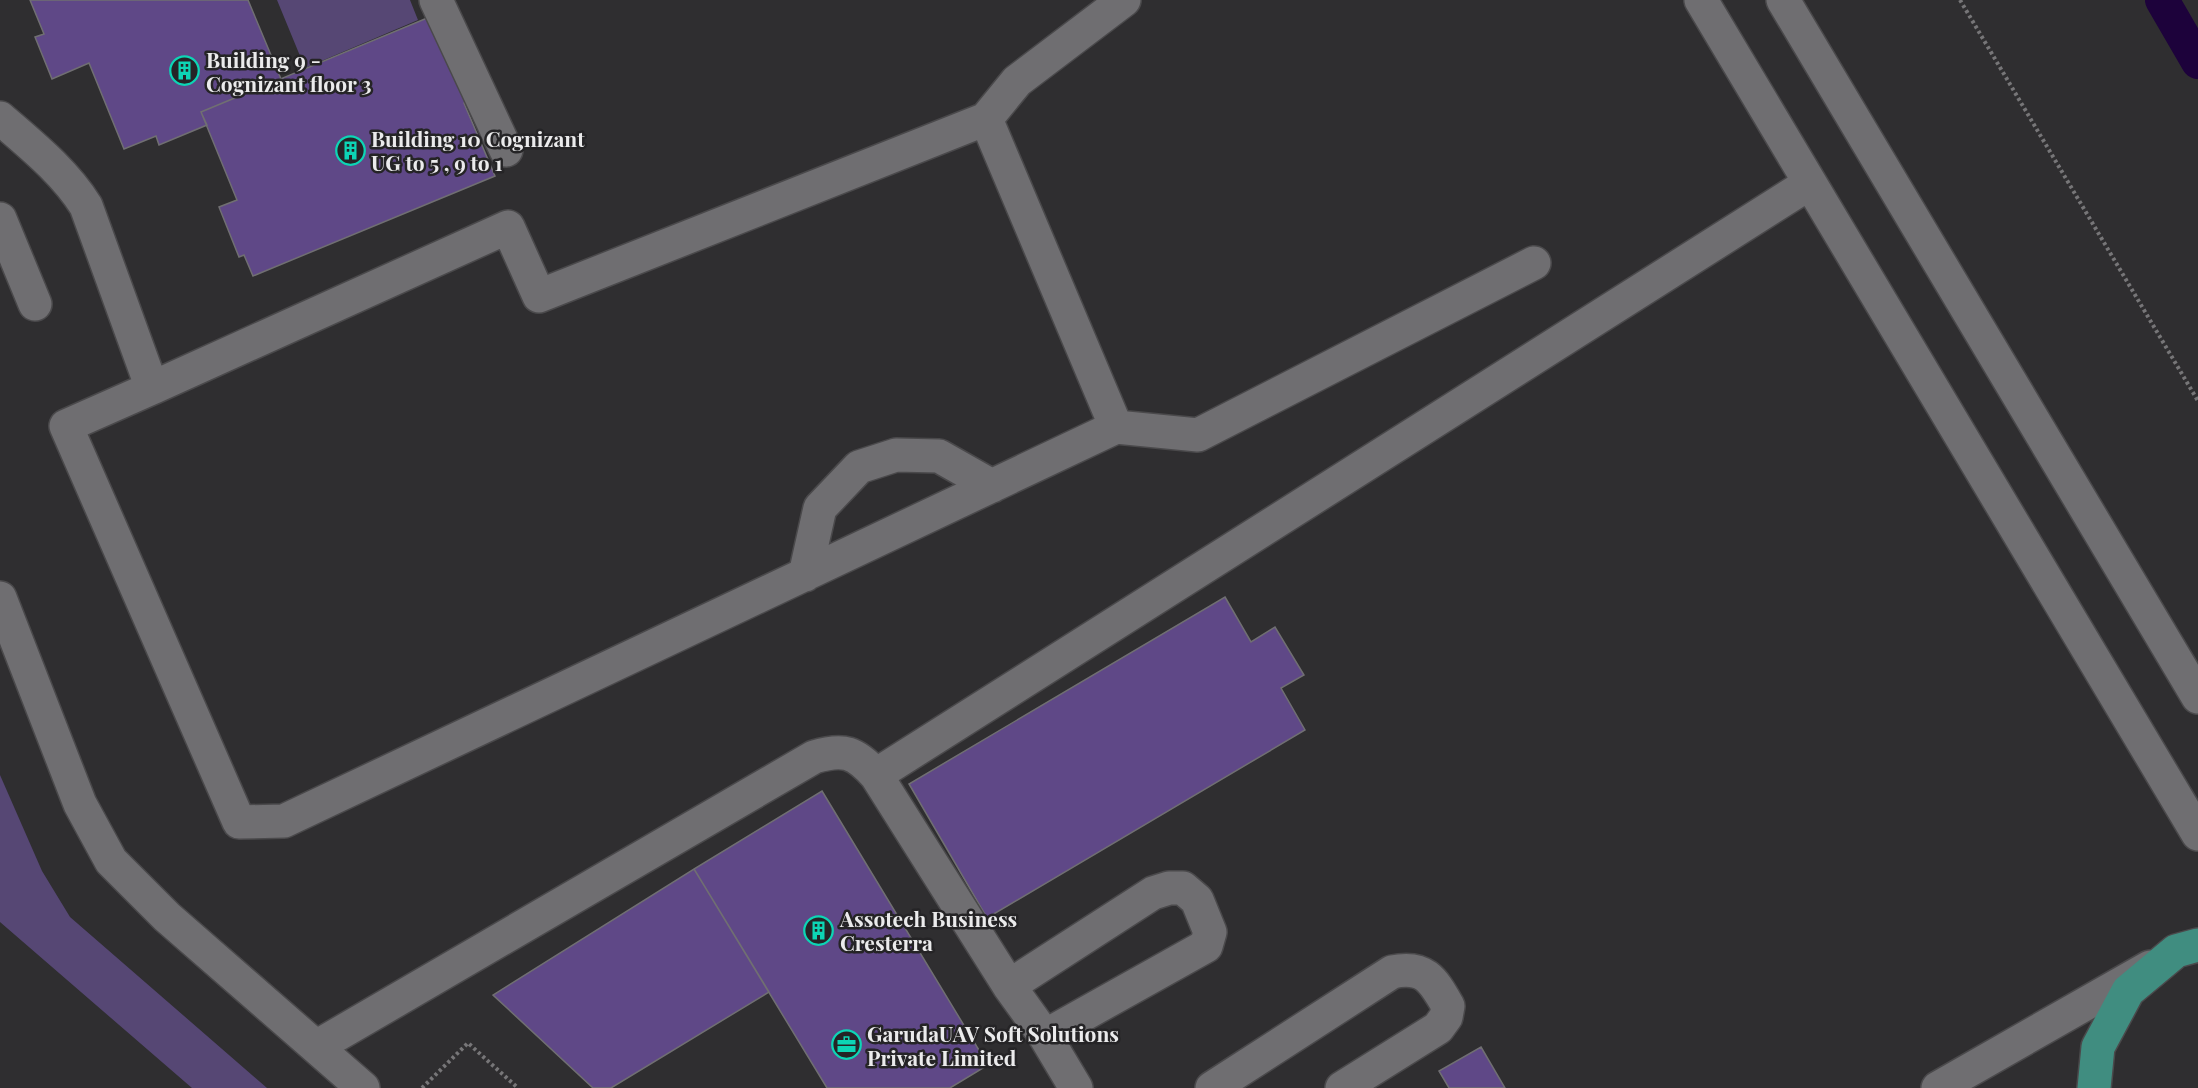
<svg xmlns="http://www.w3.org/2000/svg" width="2198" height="1088" font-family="'Playfair Display',serif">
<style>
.green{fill:#564774}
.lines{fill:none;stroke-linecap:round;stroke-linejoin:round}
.canal{stroke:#1d023b;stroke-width:34}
.building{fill:#5f4887;stroke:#706f72;stroke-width:1.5}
.minor-casing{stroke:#4a494b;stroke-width:36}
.major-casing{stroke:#4a494b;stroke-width:36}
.path{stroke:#777678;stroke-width:4;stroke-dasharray:3 3;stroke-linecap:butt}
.minor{stroke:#6f6e71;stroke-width:33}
.major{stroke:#408d80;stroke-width:33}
.labels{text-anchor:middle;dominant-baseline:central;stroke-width:5;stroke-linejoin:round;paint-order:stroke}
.poi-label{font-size:21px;font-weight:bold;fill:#ebebec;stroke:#252426;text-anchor:start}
</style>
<rect width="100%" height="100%" fill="#2f2e30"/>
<path class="green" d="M277,0H410L418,20L305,68Z
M0,775L42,871L70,917L267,1088H192L0,922Z"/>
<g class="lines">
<path class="canal" d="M2162,0L2198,62"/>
</g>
<path class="building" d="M30,0H248L281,79L201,112L207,125L159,145L156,136L124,149L89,63L52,79L35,37L44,34Z
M432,16L474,98L464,103L495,176L253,276L244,255L239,257L219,207L237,200L201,112Z
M1225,597L1251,642L1275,627L1304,675L1281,688L1305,730L987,918L909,784Z
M822,791L988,1065L950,1088H827L694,869Z
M694,869L769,992L611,1088H593L493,995Z
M1481,1047L1505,1088H1449L1439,1071Z"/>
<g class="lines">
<defs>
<path id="minor" d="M436,0L506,150
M1701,0L2198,834
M1783,0L2198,697
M0,118C31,145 64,171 86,206L152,388L66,426L239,822L284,821L1116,427L986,119
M0,219L35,304
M152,388L508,227L539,296L986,119L1017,81L1124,0
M1116,427L1198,435L1534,263
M805,575L820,508L859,467L896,455L939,456L992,486
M0,598L80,804L111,861L167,917L363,1088
M876,775L1810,183
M1009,986L1153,893L1169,888H1183L1197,900L1210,932L1206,946L1045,1036
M316,1047L814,757C844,748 855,752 876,775L1009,986L1045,1036L1076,1088
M1212,1088L1392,972C1425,965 1433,980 1448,1006L1446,1017L1438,1028L1342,1088
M1938,1088L2150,967"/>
<path id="major" d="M2094,1088L2098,1047L2128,991L2176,951L2198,945"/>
</defs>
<use href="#minor" class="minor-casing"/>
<use href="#major" class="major-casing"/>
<path class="path" d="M1960,0L2198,401
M422,1088L468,1043L518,1088"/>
<use href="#minor" class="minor"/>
<use href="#major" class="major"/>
</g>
<defs>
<symbol id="building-ring" viewBox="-11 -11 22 22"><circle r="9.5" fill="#252426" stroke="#0dd5b5" stroke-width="1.5"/><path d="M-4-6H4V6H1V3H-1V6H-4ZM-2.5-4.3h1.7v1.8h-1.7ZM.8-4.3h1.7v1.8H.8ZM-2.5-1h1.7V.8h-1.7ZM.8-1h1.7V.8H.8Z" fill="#0dd5b5"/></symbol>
<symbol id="office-ring" viewBox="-11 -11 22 22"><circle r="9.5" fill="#252426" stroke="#0dd5b5" stroke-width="1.5"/><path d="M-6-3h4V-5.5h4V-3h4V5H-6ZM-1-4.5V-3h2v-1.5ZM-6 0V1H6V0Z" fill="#0dd5b5"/></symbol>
</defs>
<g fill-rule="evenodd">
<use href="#building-ring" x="168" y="54" width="33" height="33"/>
<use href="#building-ring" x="334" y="134" width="33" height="33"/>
<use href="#building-ring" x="802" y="914" width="33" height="33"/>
<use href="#office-ring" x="830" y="1028" width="33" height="33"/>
</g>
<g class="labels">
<g class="poi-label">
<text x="206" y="59">Building 9 -<tspan x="206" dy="24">Cognizant floor 3</tspan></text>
<text x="371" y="138">Building 10 Cognizant<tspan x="371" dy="24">UG to 5 , 9 to 1</tspan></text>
<text x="840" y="918">Assotech Business<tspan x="840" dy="24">Cresterra</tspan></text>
<text x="867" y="1033">GarudaUAV Soft Solutions<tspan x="867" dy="24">Private Limited</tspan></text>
</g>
</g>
</svg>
